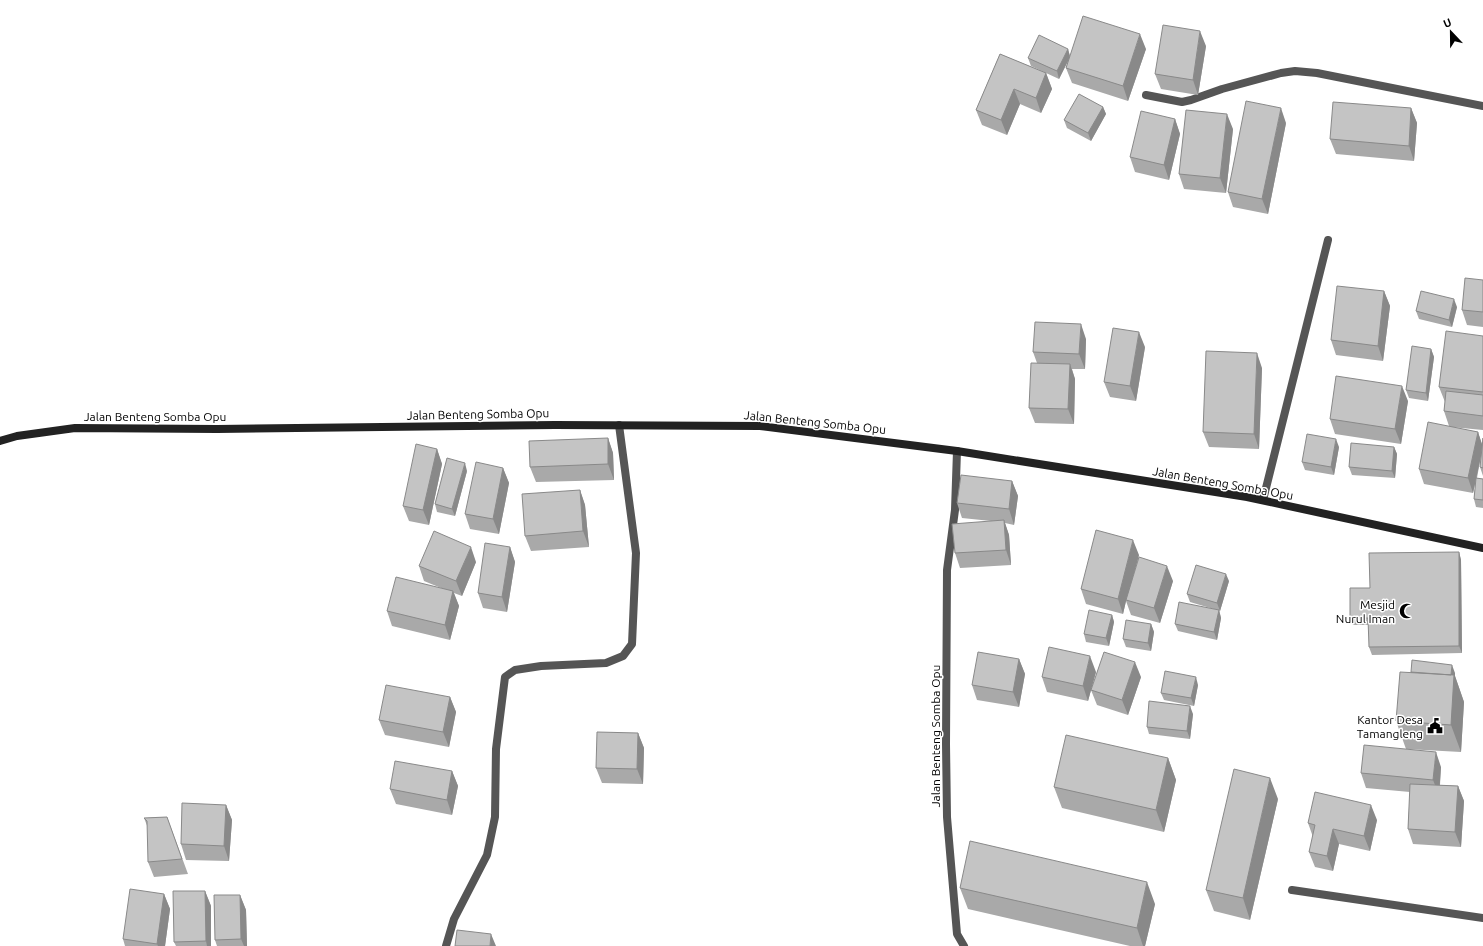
<svg xmlns="http://www.w3.org/2000/svg" width="1483" height="946" font-family="Ubuntu,sans-serif">
<style>
.lines{fill:none;stroke-linecap:round;stroke-linejoin:round}
.street{stroke:#555;stroke-width:8}
.secondary{stroke:#222;stroke-width:8}
.wall{fill:#a9a9a9}
.shaded-wall{fill:#898989}
.building{fill:#c4c4c4;stroke:#898989}
.labels{text-anchor:middle;dominant-baseline:central;stroke-width:3;stroke-linejoin:round;paint-order:stroke}
.street-label{font-size:12px;fill:#000;stroke:#fff}
.poi-label{font-size:12px;fill:#000;stroke:#fff;text-anchor:end}
</style>
<rect width="100%" height="100%" fill="#fff"/>
<g class="lines">
<path class="street" d="M1146,95L1182,102L1191,100L1222,89L1281,73L1295,71L1317,73L1483,106
M957,451L955,510L947,570L946,744L947,817L957,934L964,946
M1263,500L1328,240
M1292,890L1483,918
M446,946L454,919L487,855L495,817L496,749L505,677L515,670L541,666L606,663L623,656L632,644L636,553L619,425"/>
<path class="secondary" d="M0,441L17,436L75,428L217,429L555,425L760,426L957,451L1247,497L1483,548"/>
</g>
<path class="wall" d="M1206,46L1198,95L1161,89L1155,74Z
M1068,49L1070,56L1146,49L1128,101L1072,83L1066,68L1068,61L1059,79L1031,66L1028,58Z
M1000,54L1046,73L1052,89L1041,113L1020,104L1007,135L982,125L976,110Z
M1103,107L1106,114L1091,141L1067,128L1064,120Z
M1411,108L1417,123L1414,161L1336,154L1330,139Z
M1175,119L1180,134L1169,180L1135,172L1130,157Z
M1286,123L1268,214L1233,207L1228,192Z
M1233,129L1226,193L1184,189L1179,174Z
M1483,280V327L1467,325L1462,310Z
M1384,291L1390,306L1383,361L1336,355L1331,340Z
M1457,307L1452,327L1419,319L1416,311Z
M1483,336V430L1451,427L1478,432L1482,445L1483,438V476L1480,467L1481,456L1477,478L1483,479V508L1476,507L1474,499L1476,480L1473,493L1424,484L1419,469L1449,426L1444,411L1445,402L1439,387Z
M1086,339L1085,369H1072L1075,379L1074,424L1035,423L1029,408L1037,363L1033,352Z
M1145,347L1136,401L1110,397L1104,382Z
M1431,349L1434,357L1428,401L1409,398L1406,390Z
M1262,368L1259,449L1209,447L1203,432Z
M1408,401L1401,444L1335,434L1330,419Z
M608,438L613,453L614,480L536,482L530,467Z
M1339,447L1334,475L1305,470L1302,462Z
M1394,447L1397,454L1395,478L1352,475L1349,467Z
M437,449L442,464L429,525L409,521L403,506Z
M503,468L509,483L499,534L470,529L465,514Z
M467,471L455,516L437,512L435,504Z
M1012,481L1018,496L1014,525L1005,523L1009,535L1011,565L960,568L955,553L991,521L962,518L957,503Z
M580,490L585,505L589,547L531,551L525,536Z
M510,547L515,562L507,612L483,608L478,593Z
M1459,552L1461,560L1462,653L1372,655L1369,647V625H1353L1350,618L1370,588Z
M1139,555L1133,577L1173,581L1160,623L1131,615L1126,601L1123,614L1086,604L1081,589Z
M476,562L462,596L454,593L459,606L450,640L392,626L387,611L446,590L424,581L419,566Z
M1229,581L1220,611L1219,610L1221,618L1217,640L1178,631L1175,624L1217,610L1190,602L1187,594Z
M1112,615L1114,622L1109,646L1086,642L1084,634Z
M1151,624L1154,632L1151,651L1126,647L1123,639Z
M1019,659L1025,674L1019,707L977,700L972,685Z
M1096,672L1088,701L1047,692L1042,677Z
M1411,672L1455,673V676L1464,702L1461,752L1406,749L1396,721Z
M1141,677L1128,715L1097,705L1091,690Z
M1198,685L1194,706L1164,700L1161,693Z
M450,697L456,712L449,747L385,735L379,720Z
M1193,714L1190,739L1149,734L1147,727Z
M638,733L644,748L643,784L602,783L596,768Z
M1168,758L1176,780L1164,832L1062,808L1054,787Z
M1441,767L1440,785L1458,786L1464,801L1461,847L1413,844L1408,829L1410,792L1366,788L1361,773Z
M452,771L458,786L452,815L396,804L390,789Z
M1278,799L1250,920L1214,911L1206,890Z
M226,805L232,820L229,861L186,860L181,844Z
M167,817L188,874L154,877L148,862V828L144,818Z
M1377,820L1370,851L1339,844L1333,871L1315,867L1309,852L1313,837L1308,823Z
M960,888L1155,904L1145,946H1130L968,909Z
M205,891L211,906V946H176L174,942Z
M164,894L170,909L165,946H125L123,939Z
M240,895L246,910L247,946H217L215,940Z"/>
<path class="shaded-wall" d="M1200,31L1206,46L1198,95L1193,80Z
M1140,34L1146,49L1128,101L1123,86Z
M1068,49L1070,57L1059,79L1057,71Z
M1046,73L1052,89L1041,113L1036,98Z
M1014,89L1020,104L1007,135L1001,120Z
M1103,107L1106,114L1091,141L1088,133Z
M1281,108L1286,123L1268,214L1262,199Z
M1411,108L1417,123L1414,161L1409,146Z
M1227,114L1233,129L1226,193L1220,178Z
M1175,119L1180,134L1169,180L1164,165Z
M1384,291L1390,306L1383,361L1378,346Z
M1454,299L1457,307L1452,327L1449,320Z
M1081,324L1086,339L1085,369L1079,354Z
M1139,332L1145,347L1136,401L1130,386Z
M1431,349L1434,357L1428,401L1426,393Z
M1257,353L1262,368L1259,449L1254,434Z
M1070,364L1075,379L1074,424L1068,409Z
M1402,386L1408,401L1401,444L1395,429Z
M1478,432L1483,447L1473,493L1468,478Z
M608,438L613,453L614,480L608,464Z
M1336,439L1339,447L1334,475L1331,467Z
M1394,447L1397,454L1395,478L1392,471Z
M437,449L442,464L429,525L423,510Z
M465,463L467,471L455,516L452,509Z
M503,468L509,483L499,534L493,519Z
M1012,481L1018,496L1014,525L1009,509Z
M580,490L585,505L589,547L583,531Z
M1004,520L1009,535L1011,565L1006,550Z
M1133,540L1139,555L1127,600H1126V601L1123,614L1118,599Z
M471,547L476,562L462,596L456,581Z
M510,547L515,562L507,612L502,597Z
M1459,552L1461,560L1462,653L1459,646Z
M1167,566L1173,581L1160,623L1154,608Z
M1226,574L1229,581L1220,611L1217,603Z
M453,591L459,606L450,640L445,625Z
M1219,610L1221,618L1217,640L1214,632Z
M1112,615L1114,622L1109,646L1106,638Z
M1151,624L1154,632L1151,651L1148,643Z
M1090,656L1096,672L1088,701L1083,686Z
M1019,659L1025,674L1019,707L1013,692Z
M1135,662L1141,677L1128,715L1122,700Z
M1452,665L1455,673V676L1464,702L1461,752L1451,725L1450,684Z
M1196,677L1198,685L1194,706L1191,698Z
M450,697L456,712L449,747L443,732Z
M1190,706L1193,714L1190,739L1187,731Z
M638,733L644,748L643,784L637,769Z
M1436,752L1441,767L1439,795L1433,780Z
M1168,758L1176,780L1164,832L1156,810Z
M452,771L458,786L452,815L447,800Z
M1270,778L1278,799L1250,920L1243,898Z
M1458,786L1464,801L1461,847L1455,832Z
M226,805L232,820L229,861L224,846Z
M1371,805L1377,820L1370,851L1364,836Z
M1333,829L1339,844L1333,871L1327,856Z
M1147,882L1155,904L1145,946H1143L1137,928Z
M205,891L211,906V946H207L206,941Z
M164,894L170,909L165,946H158L157,944Z
M240,895L246,910L247,946H244L241,939Z
M491,934L496,946H490Z"/>
<path class="building" d="M1083,16L1140,34L1123,86L1066,68Z
M1163,25L1200,31L1193,80L1155,74Z
M1039,35L1068,49L1057,71L1028,58Z
M1000,54L1046,73L1036,98L1014,89L1001,120L976,110Z
M1079,94L1103,107L1088,133L1064,120Z
M1246,101L1281,108L1262,199L1228,192Z
M1333,102L1411,108L1409,146L1330,139Z
M1186,110L1227,114L1220,178L1179,174Z
M1141,111L1175,119L1164,165L1130,157Z
M1465,278L1483,280V312L1462,310Z
M1337,286L1384,291L1378,346L1331,340Z
M1421,291L1454,299L1449,320L1416,311Z
M1035,322L1081,324L1079,354L1033,352Z
M1113,328L1139,332L1130,386L1104,382Z
M1446,331L1483,336V392L1439,387Z
M1412,346L1431,349L1426,393L1406,390Z
M1206,351L1257,353L1254,434L1203,432Z
M1031,363L1070,364L1068,409L1029,408Z
M1336,376L1402,386L1395,429L1330,419Z
M1446,391L1483,395V416L1444,411Z
M1428,422L1478,432L1468,478L1419,469Z
M1307,434L1336,439L1331,467L1302,462Z
M608,438V464L530,467L529,441Z
M1483,438V468L1480,467Z
M1351,443L1394,447L1392,471L1349,467Z
M416,444L437,449L423,510L403,506Z
M447,458L465,463L452,509L435,504Z
M476,462L503,468L493,519L465,514Z
M961,475L1012,481L1009,509L957,503Z
M1476,478L1483,479V500L1474,499Z
M580,490L583,531L525,536L522,494Z
M1004,520L1006,550L955,553L952,524Z
M1096,530L1133,540L1118,599L1081,589Z
M434,531L471,547L456,581L419,566Z
M485,543L510,547L502,597L478,593Z
M1459,552V646L1369,647L1368,618H1350V588H1370L1369,553Z
M1139,557L1167,566L1154,608L1126,600Z
M1196,565L1226,574L1217,603L1187,594Z
M396,577L453,591L445,625L387,611Z
M1179,602L1219,610L1214,632L1175,624Z
M1089,610L1112,615L1106,638L1084,634Z
M1126,620L1151,624L1148,643L1123,639Z
M1049,647L1090,656L1083,686L1042,677Z
M978,652L1019,659L1013,692L972,685Z
M1104,652L1135,662L1122,700L1091,690Z
M1412,660L1452,665L1451,675L1411,672Z
M1165,671L1196,677L1191,698L1161,693Z
M1400,672L1454,675L1451,725L1396,721Z
M386,685L450,697L443,732L379,720Z
M1149,701L1190,706L1187,731L1147,727Z
M597,732L638,733L637,769L596,768Z
M1066,735L1168,758L1156,810L1054,787Z
M1364,745L1436,752L1433,780L1361,773Z
M395,761L452,771L447,800L390,789Z
M1234,769L1270,778L1243,898L1206,890Z
M1410,784L1458,786L1455,832L1408,829Z
M1315,792L1371,805L1364,836L1333,829L1327,856L1309,852L1315,825L1308,823Z
M182,803L226,805L224,846L181,844Z
M167,817L182,859L148,862L147,821L144,818Z
M970,841L1147,882L1137,928L960,888Z
M130,889L164,894L157,944L123,939Z
M173,891H205L206,941L174,942Z
M214,895H240L241,939L215,940Z
M457,930L491,934L490,946H455Z"/>
<defs>
<symbol id="mosque-bare" viewBox="-9 -9 18 18"><path d="M3.5-4.9A6 6 0 1 0 3.5 4.9A5 5 0 1 1 3.5-4.9Z" fill="#000" stroke="#fff" stroke-width="2.5" paint-order="stroke"/></symbol>
<symbol id="civic-bare" viewBox="-9 -9 18 18"><path d="M-.6-6.5H3V-4.5H.6V-3L4-1V1h2V6H-6V1h2V-1L-.6-3ZM-1.2 2.5V6h2.4V2.5Z" fill="#000" stroke="#fff" stroke-width="2.5" paint-order="stroke"/></symbol>
</defs>
<g fill-rule="evenodd">
<use href="#mosque-bare" x="1396" y="600" width="22" height="22"/>
<use href="#civic-bare" x="1424" y="715" width="22" height="22"/>
</g>
<g class="labels">
<g class="street-label">
<text transform="translate(478 414) rotate(-1)">Jalan Benteng Somba Opu</text>
<text x="155" y="416">Jalan Benteng Somba Opu</text>
<text transform="translate(815 422) rotate(6)">Jalan Benteng Somba Opu</text>
<text transform="translate(1223 483) rotate(10)">Jalan Benteng Somba Opu</text>
<text transform="translate(935 736) rotate(-90)">Jalan Benteng Somba Opu</text>
</g>
<g class="poi-label">
<text x="1395" y="604">Mesjid<tspan x="1395" dy="14">Nurul Iman</tspan></text>
<text x="1423" y="719">Kantor Desa<tspan x="1423" dy="14">Tamangleng</tspan></text>
</g>
</g>
<g transform="translate(1451 32) rotate(338)" stroke="#ffffff" stroke-width="3" paint-order="stroke">
<path d="M0-3L7 15L0 10L-7 15Z" fill="#000000"/>
<text y="-6" font-size="11" font-weight="bold" text-anchor="middle" fill="#000000">U</text>
</g>
</svg>
